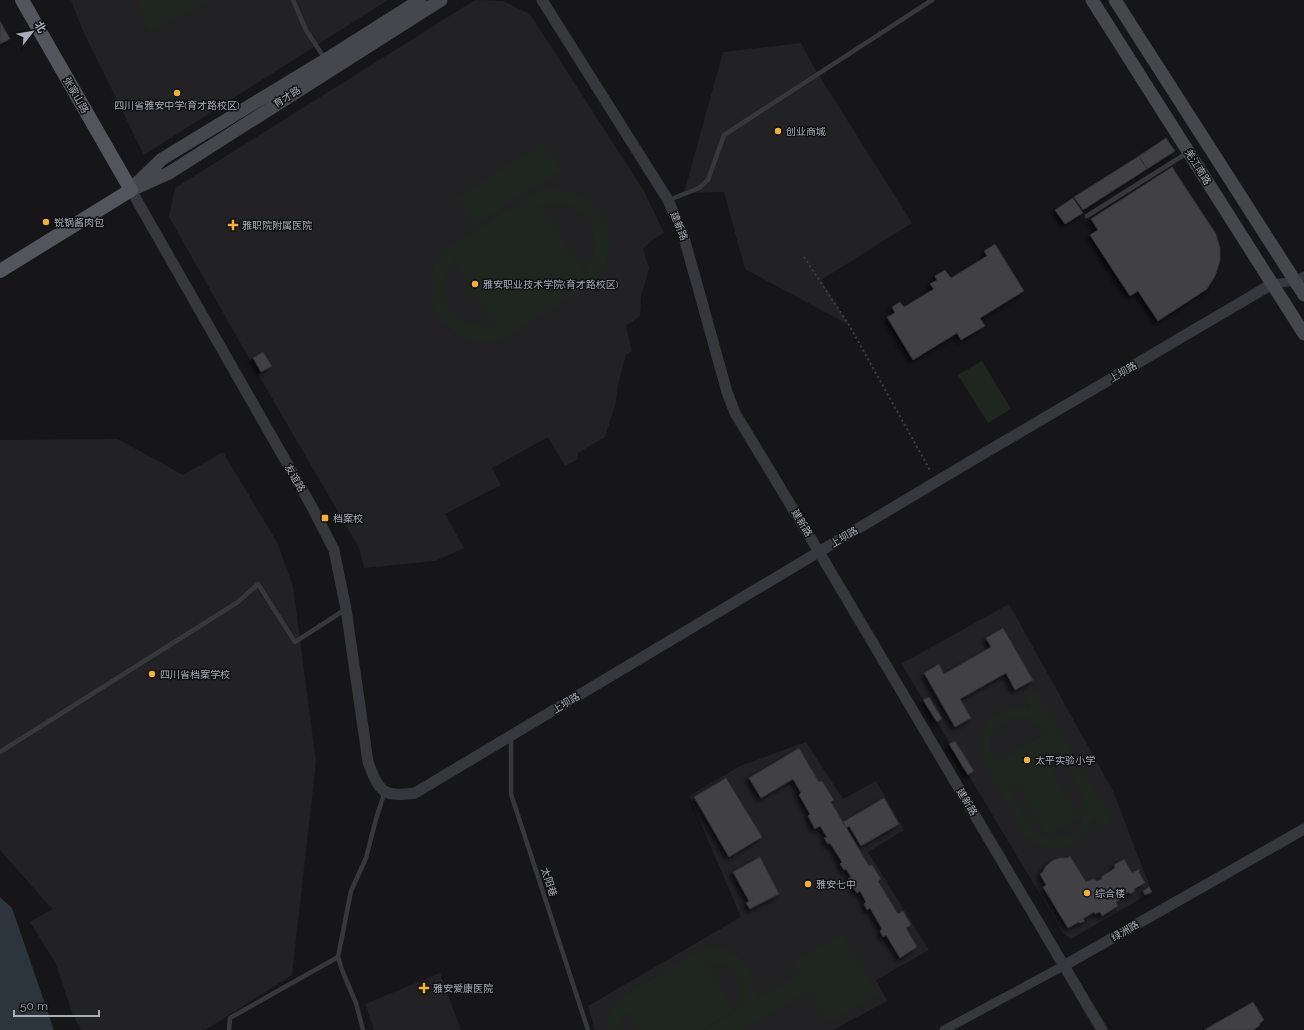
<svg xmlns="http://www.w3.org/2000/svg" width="1304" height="1030" font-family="Raleway,'Noto Sans SC',sans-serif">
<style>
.built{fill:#222225}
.green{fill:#1e261f;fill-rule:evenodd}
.water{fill:#2c353c}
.building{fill:#404145;stroke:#303034;filter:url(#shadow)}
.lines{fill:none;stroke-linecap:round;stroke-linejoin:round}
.path{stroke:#3d3f44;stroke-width:2;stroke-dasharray:2 3;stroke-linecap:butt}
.service{stroke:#37383d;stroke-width:4.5}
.minor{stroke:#37383d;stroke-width:9}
.tertiary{stroke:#37383d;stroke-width:11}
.secondary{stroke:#45474d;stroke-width:13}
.primary{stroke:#53555c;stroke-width:14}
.poi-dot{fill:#f2b134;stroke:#111113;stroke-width:1.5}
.labels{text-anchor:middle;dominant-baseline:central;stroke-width:3;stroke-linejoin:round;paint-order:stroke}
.street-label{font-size:10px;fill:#a8adb8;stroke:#111113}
.poi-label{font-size:10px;fill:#a8adb8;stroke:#111113;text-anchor:start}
</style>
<defs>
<filter id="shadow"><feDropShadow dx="-3.5" dy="3.5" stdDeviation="2" flood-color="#0009"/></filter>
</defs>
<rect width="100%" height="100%" fill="#161618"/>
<path class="built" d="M71,0H388L144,155L83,31Z
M475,0L503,1L530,14L644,191L664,233L651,241L643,249L649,268L641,297L640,316L626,326L632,351L626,355L618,384L616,402L605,437L578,453V459L565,466L548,437L492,468L501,485L445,514L464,548L435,561L364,568L359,548L258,374L271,366L263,352L250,360L169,217L175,188Z
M801,43L815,69L912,223L821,280L849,325L745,269L724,192L684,193L723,52Z
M118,439L183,475L223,452L277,542L293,586L316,762L292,975L205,1030H81L72,1013L56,964L30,922L52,909L0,850V440Z
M1009,604L1113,791L1152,892L1071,939L1063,933L937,722L901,664Z
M806,742L843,799L876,781L904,830L868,852L929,950L876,980L887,1001L833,1030H595L588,1006L741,917L689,796L740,766Z
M440,973L461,1030H374L365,1004Z"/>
<path class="green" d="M137,0H205L206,3L148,32Z
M544,142L562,170L473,226L455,198Z
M556,189C580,191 601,204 608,228C612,243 610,259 602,272C591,288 570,297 554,308C543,314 532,321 520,328C515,332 509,336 502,339C468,350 433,326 430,291C429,272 438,255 453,244L534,194L546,190ZM556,203C591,206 608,245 582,271L583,269L544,207L538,208L543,206ZM458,258L455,262L493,324H498C463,336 430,302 448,269C451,264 455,260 458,258Z
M982,361L1011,409L988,423L958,375Z
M1037,690L1113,821L1100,828L1093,817C1089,832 1081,842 1065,847C1051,851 1036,847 1025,836C1020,831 1017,822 1013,815C1002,796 991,777 981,758C980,751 979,744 981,736C986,715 1010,702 1030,709L1025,698ZM1017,717C1030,719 1038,722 1045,734L996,762C984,738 993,725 1017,717ZM1060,760C1067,770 1083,794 1084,806C1085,814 1081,825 1075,831C1066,839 1048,842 1038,833C1028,825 1017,801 1011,789L1017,785L1046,836L1080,817L1050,766Z
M843,933L879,994L828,1024L808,991L742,1030H703L733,1013L734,1010L701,1030H637L626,1012L621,1023L620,1030H606C608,1015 609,1009 620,998L694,953L704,949L721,947L740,957L751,971L756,985V999L798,974L802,981L792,963ZM711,962C729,963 745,976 741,996C740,1001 739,1006 735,1010L707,963Z"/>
<path class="water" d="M0,897L12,908L54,1030H0Z"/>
<path class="building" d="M0,21L10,39L0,44Z
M1166,138L1175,151L1147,169L1139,156Z
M1139,156L1147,169L1083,210L1074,197Z
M1172,167L1216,234L1220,248V261L1215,276L1207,289L1158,321L1138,291L1130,296L1090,235L1098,230L1091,219Z
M1073,198L1083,213L1065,224L1055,210Z
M995,244L1024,291L980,318L985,326L961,340L957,333L913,360L887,317L895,313L892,307L900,302L904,307L934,289L930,284L937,280L935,276L945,270L951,278L982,259L987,256L984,251Z
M263,352L272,366L261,372L253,358Z
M1003,628L1033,680L1015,690L1006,673L960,699L971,718L955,727L924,673L939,664L944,674L991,647L986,638Z
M929,697L942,719L937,722L923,700Z
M955,741L974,771L968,775L949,744Z
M799,748L819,782L822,781L834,800L831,802L869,866L872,865L881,879L878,881L898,914L903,911L911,925L906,928L917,947L900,958L886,935L883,937L880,931L882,929L870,908L867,910L864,904L866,902L860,891L857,893L848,879L851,877L846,869L844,870L840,864L842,862L830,843L828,844L824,838L827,837L820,826L815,829L808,816L810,814L799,795L801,793L793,779L761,798L749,778Z
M726,778L762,837L729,857L694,797Z
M884,798L899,824L861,846L849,826L846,828L843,822Z
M1070,856L1086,882L1093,879L1097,881L1102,879L1101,877L1115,868L1114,865L1124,859L1132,873L1139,869L1140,871L1139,872L1145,883L1134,889L1135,891L1130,894L1129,892L1119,898L1120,900L1116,902L1118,906L1102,916L1100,912L1095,914L1094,912L1083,919L1085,921L1080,923L1079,922L1068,928L1043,887L1046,885L1040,874L1042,873L1046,866L1052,861L1059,858H1068Z
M760,857L779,894L750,909L746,903L749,901L733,872Z
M1149,887L1152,892L1145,895L1143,891Z
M1253,1002L1264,1020L1260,1023L1259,1026L1253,1030H1204Z"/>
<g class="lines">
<path class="path" d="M804,257L849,325L931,472"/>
<path class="service" d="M293,0L306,30L325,59
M669,200L699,188L708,180L724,135L932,0
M1087,216L1187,153
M511,738V794L588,1030
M0,752L238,602L258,584L295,642L346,609
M229,1030L230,1018L338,957
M363,1030L356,1003L342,970L338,957L351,891L366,858L376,819L385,791"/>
<path class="minor" d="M1272,284L1296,281L1304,276
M944,1030L1065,965"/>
<path class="tertiary" d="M542,0L668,200L683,234L727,392L735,413L819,552L1102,1030
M131,190L312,507L334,550L346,609L368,762C379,791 382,798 415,793L971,461L1272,284
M1065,965L1304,829"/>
<path class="secondary" d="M1092,0L1304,334
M1115,0L1304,295
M137,183L162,159L325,60L420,0
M131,190L169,173L441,0"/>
<path class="primary" d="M0,271L131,190L22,0"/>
</g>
<g class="poi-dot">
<circle cx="177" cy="93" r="4"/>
<circle cx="778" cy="131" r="4"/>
<circle cx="46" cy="222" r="4"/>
<path d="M231 219h4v4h4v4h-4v4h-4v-4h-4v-4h4z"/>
<circle cx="475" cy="284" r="4"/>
<rect x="321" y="514" width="8" height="8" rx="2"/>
<circle cx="152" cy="674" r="4"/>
<circle cx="1027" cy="760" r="4"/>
<circle cx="808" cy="884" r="4"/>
<circle cx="1087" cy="893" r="4"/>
<path d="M422 982h4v4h4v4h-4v4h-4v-4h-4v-4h4z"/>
</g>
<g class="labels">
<g class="street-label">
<text transform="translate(76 95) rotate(60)">张家山路</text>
<text transform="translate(287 97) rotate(-33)">育才路</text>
<text transform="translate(1198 167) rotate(58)">羌江南路</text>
<text transform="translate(679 226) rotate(68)">建新路</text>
<text transform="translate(1123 372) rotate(-30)">上坝路</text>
<text transform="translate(295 478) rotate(60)">友谊路</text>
<text transform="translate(802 523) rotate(59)">建新路</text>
<text transform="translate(844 537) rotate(-31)">上坝路</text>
<text transform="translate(566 703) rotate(-31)">上坝路</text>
<text transform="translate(967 802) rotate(59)">建新路</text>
<text transform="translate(549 882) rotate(72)">太阳巷</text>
<text transform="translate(1125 931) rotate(-30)">绿洲路</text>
</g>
<g class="poi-label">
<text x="177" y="105" text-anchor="middle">四川省雅安中学(育才路校区)</text>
<text x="786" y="131">创业商城</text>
<text x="54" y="222">锐锅酱肉包</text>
<text x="242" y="225">雅职院附属医院</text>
<text x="483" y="284">雅安职业技术学院(育才路校区)</text>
<text x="333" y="518">档案校</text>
<text x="160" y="674">四川省档案学校</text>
<text x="1035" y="760">太平实验小学</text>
<text x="816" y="884">雅安七中</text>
<text x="1095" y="893">综合楼</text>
<text x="433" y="988">雅安爱康医院</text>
</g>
</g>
<g transform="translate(32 32) rotate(59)" stroke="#111113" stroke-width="3" paint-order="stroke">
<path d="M0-3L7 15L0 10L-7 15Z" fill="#a8adb8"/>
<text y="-6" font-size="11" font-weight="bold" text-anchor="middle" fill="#a8adb8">北</text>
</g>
<path d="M14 1010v6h85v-6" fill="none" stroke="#a8adb8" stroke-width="2"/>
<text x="20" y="1010" font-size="12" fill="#a8adb8" stroke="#111113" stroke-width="3" paint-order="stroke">50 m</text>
</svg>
